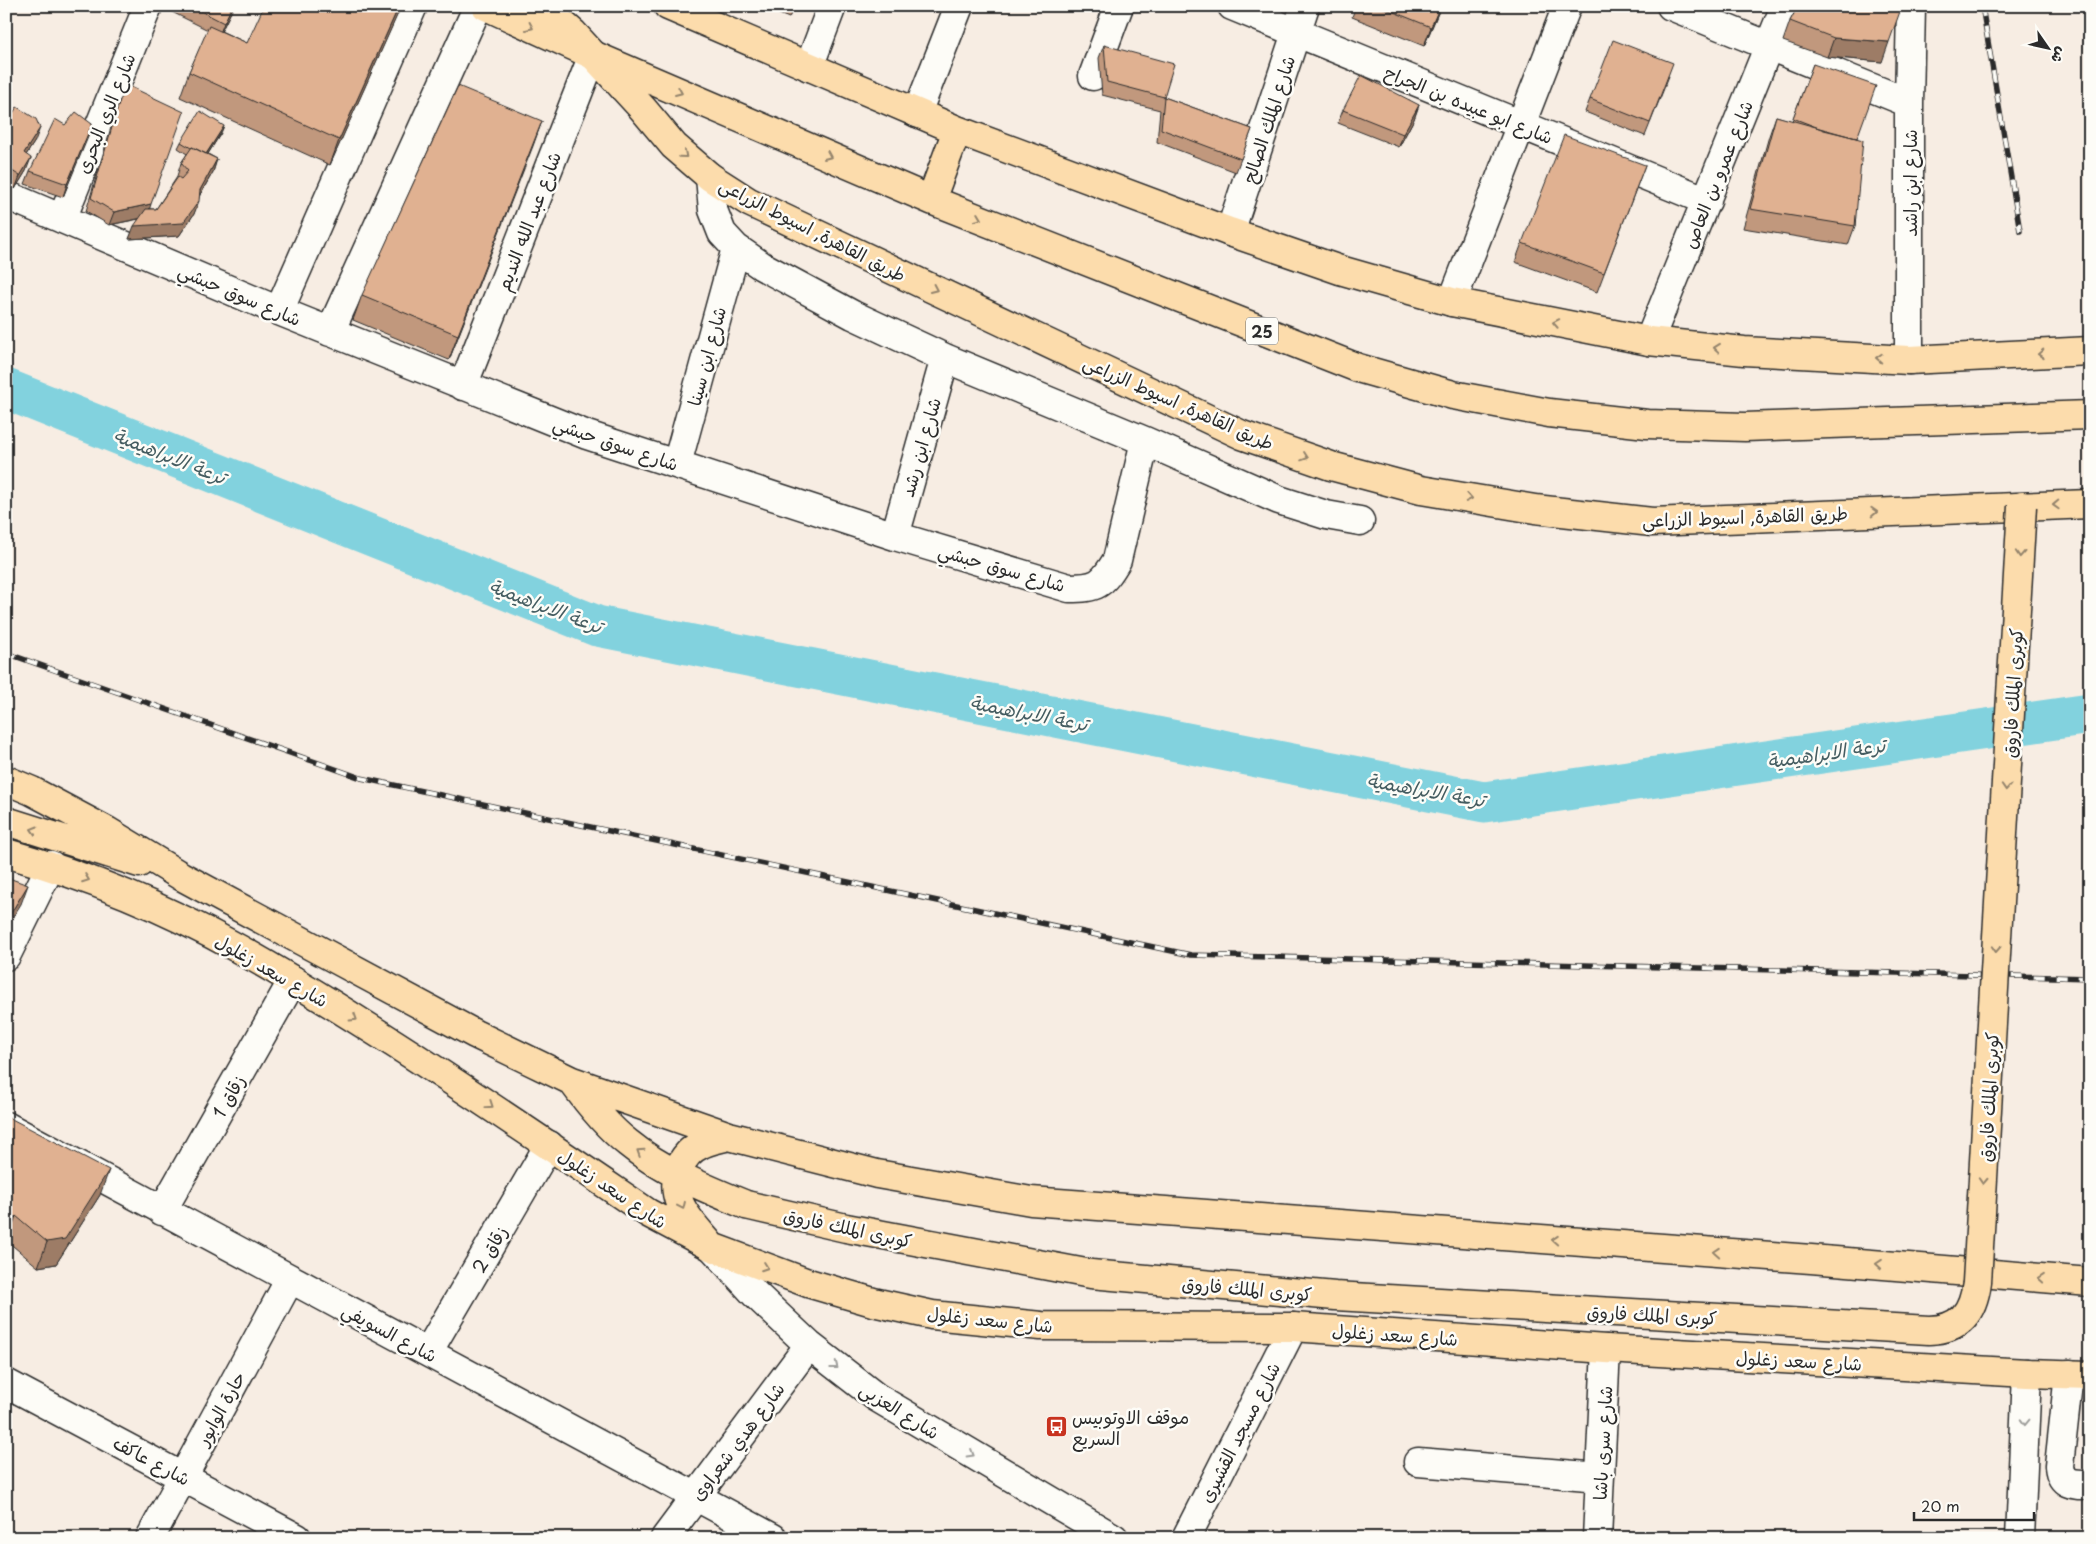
<svg xmlns="http://www.w3.org/2000/svg" width="2096" height="1544" font-family="'Playpen Sans','Playpen Sans Arabic',sans-serif">
<style>
.lines{fill:none;stroke-linecap:round;stroke-linejoin:round}
.canal{stroke:#82d2de;stroke-width:41}
.minor-casing{stroke:#2b2b2b;stroke-width:31}
.major-casing{stroke:#2b2b2b;stroke-width:31}
.highway-casing{stroke:#2b2b2b;stroke-width:31}
.minor{stroke:#fdfcf7;stroke-width:28}
.major{stroke:#fcdcac;stroke-width:28}
.highway{stroke:#fcdcac;stroke-width:28}
.rail-casing{stroke:#2b2b2b;stroke-width:5.5}
.rail{stroke:#fdfcf7;stroke-width:4;stroke-dasharray:11;stroke-linecap:butt}
.major-bridge-casing{stroke:#2b2b2b;stroke-width:31;stroke-linecap:butt}
.major-bridge{stroke:#fcdcac;stroke-width:28}
.wall{fill:#c1987d;stroke:#2b2b2b}
.shaded-wall{fill:#9d7c66;stroke:#2b2b2b}
.building{fill:#e0b191;stroke:#2b2b2b}
.oneway{stroke:#94846c}
.oneway2{stroke:#9e9e9b}
.labels{text-anchor:middle;dominant-baseline:central;stroke-width:5;stroke-linejoin:round;paint-order:stroke}
.shield{fill:#fdfcf7;stroke:#6a6a68;stroke-width:1}
.shield-label{font-size:16px;font-weight:bold;fill:#2b2b2b}
.street-label{font-size:18px;fill:#2b2b2b;stroke:#fdfcf7}
.poi-label{font-size:18px;fill:#2b2b2b;stroke:#fdfcf7;text-anchor:start}
.water-label{font-size:19px;font-style:italic;fill:#455d61;stroke:#fdfcf7}
</style>
<rect width="100%" height="100%" fill="#f7ede3"/>
<filter id="ink" filterUnits="userSpaceOnUse"><feTurbulence type="fractalNoise" baseFrequency=".02" numOctaves="2"/><feDisplacementMap in="SourceGraphic" scale="10" xChannelSelector="R" yChannelSelector="G"/><feConvolveMatrix kernelMatrix="1 2 1 2 8 2 1 2 1" color-interpolation-filters="sRGB"/></filter>
<g filter="url(#ink)">
<g class="lines">
<path class="canal" d="M6,389L597,626L1484,802L2090,714"/>
<defs>
<path id="minor" d="M1232,6L1707,201
M1671,6L1909,103
M809,67L832,6
M1093,76L1119,6
M917,113L959,6
M710,177L713,210L722,233L736,248L762,266L853,315L945,358L1145,441L1279,500L1326,515L1360,521
M6,195L279,311L587,435L895,536L1069,588C1097,588 1102,585 1117,560L1145,441
M62,219L148,6
M1230,232L1305,6
M1452,302L1567,6
M279,311L413,6
M330,332L478,6
M1649,341L1785,6
M1909,360V103L1911,6
M463,386L593,55
M677,464L736,248
M895,536L945,358
M6,956L51,865
M6,1126L773,1538
M162,1211L293,980
M712,1247L755,1294L809,1345L876,1397L1114,1538
M428,1352L549,1145
M2069,1374L2059,1466C2061,1486 2073,1485 2090,1485
M6,1383L297,1538
M1418,1462L1600,1477
M150,1538L290,1279
M665,1538L809,1345
M1186,1538L1293,1327
M1597,1538L1606,1349
M2020,1538L2027,1373"/>
<path id="major" d="M542,6L573,33L643,109L674,146L710,177L749,202L1242,435L1331,466L1421,490L1535,509L1652,522L2090,504
M6,780L32,791L107,831L181,876L475,1034L572,1081L729,1136L877,1174L1031,1201L1811,1259L2090,1282
M6,821L139,863
M6,853C87,876 166,908 239,949C282,973 324,999 365,1025C461,1085 554,1149 648,1213L712,1247L808,1283L873,1302L932,1315L1041,1326L1293,1327L1606,1349L2027,1373L2090,1375
M572,1081C588,1103 606,1126 628,1143C662,1171 705,1188 746,1205
M708,1242C698,1230 686,1218 680,1204C671,1181 679,1154 702,1144C710,1140 720,1138 729,1136"/>
<path id="highway" d="M486,6L593,55L931,200L1358,368L1453,395L1549,413L1647,424L1745,427L2090,415
M668,6L957,130L1230,232L1340,270L1452,302L1649,341L1744,351L1909,360L2090,351
M931,200L957,130"/>
</defs>
<use href="#minor" class="minor-casing"/>
<use href="#major" class="major-casing"/>
<use href="#highway" class="highway-casing"/>
<use href="#minor" class="minor"/>
<use href="#major" class="major"/>
<use href="#highway" class="highway"/>
<defs>
<path id="rail" d="M1982,6L2020,231
M6,653L361,778L1191,955L2090,978"/>
</defs>
<use href="#rail" class="rail-casing"/>
<use href="#rail" class="rail"/>
<defs>
<path id="major-bridge" d="M746,1205L846,1228L1091,1274L1335,1296L1929,1330C1961,1329 1973,1312 1977,1282L2022,506"/>
</defs>
<use href="#major-bridge" class="major-bridge-casing"/>
<use href="#major-bridge" class="major-bridge"/>
</g>
<path class="wall" d="M160,6H234L221,31L247,43L401,6L330,165L180,97L189,72L208,30Z
M759,6H794L789,18Z
M1356,6H1441L1424,46L1352,17Z
M1798,6L1882,62L1827,57L1783,41L1790,21Z
M1104,45L1164,97L1252,129L1236,172L1157,142L1160,110L1102,95L1099,58Z
M1813,64L1857,138L1855,226L1848,245L1743,228L1769,136L1776,116L1792,121Z
M1669,76L1645,136L1585,112L1590,99Z
M120,100L150,209H156L177,177V176L181,163L187,154L178,148L181,142L221,133L208,154L217,159L213,172L200,195L194,214L179,236L129,239L139,219L109,225L86,211L115,114Z
M1419,105L1414,119L1399,147L1338,123L1343,110Z
M542,121L449,360L353,320L362,295Z
M6,124L35,141L26,155V171L15,189L6,183Z
M92,124L63,197L25,184L30,171L65,125Z
M1645,165L1597,292L1515,262L1522,243Z
M6,1116L100,1195L56,1264L38,1267L7,1241L6,1242Z"/>
<path class="shaded-wall" d="M232,6H234L219,36L224,23Z
M399,6H401L400,9L330,165L339,140Z
M1440,6H1441L1424,46L1431,27Z
M1834,38L1889,42L1882,62L1827,57Z
M1419,105L1414,119L1399,147L1403,134Z
M542,121L533,146L449,360L458,335Z
M92,124L88,137L63,197L67,184Z
M224,126L221,133L202,163L205,156Z
M40,128L35,141L19,166L24,153Z
M31,158L26,171L15,189L20,176Z
M217,159L213,172L195,203L200,190Z
M199,201L194,214L179,236L129,239L134,226Z
M151,204L147,217L109,225L114,212Z
M28,885L21,904L6,928V921Z
M109,1170L100,1195L56,1264L38,1267L47,1242Z
M16,1216L7,1241L6,1242V1230Z"/>
<path class="building" d="M191,6H232L224,23Z
M264,6H399L339,140L189,72L209,26L247,43Z
M1379,6H1440L1431,27Z
M1798,6H1902L1889,42L1834,38L1790,21Z
M1613,40L1673,63L1650,123L1590,99Z
M1104,45L1174,64L1164,97L1107,82Z
M1813,64L1876,86L1857,138L1824,130L1793,118Z
M1361,75L1419,105L1403,134L1343,110Z
M129,86L184,112L151,204L114,212L91,198L120,100Z
M458,86L542,121L458,335L362,295Z
M1164,97L1252,129L1241,159L1161,129Z
M17,107L36,119L40,128L24,153L31,158L20,176L6,167V124Z
M200,111L224,126L206,154L192,147L191,148L181,142Z
M76,112L92,124L67,184L30,171L55,119L65,125Z
M1776,116L1863,140L1855,226L1750,209Z
M1564,135L1645,165L1604,273L1522,243Z
M192,147L217,159L200,190L199,201L183,223L134,226L146,209H156L178,177L181,179L188,171L181,163Z
M6,877L28,885L6,921Z
M6,1116L109,1170L65,1239L47,1242L16,1216L6,1230Z"/>
<defs><path id="oneway-chevron" d="M-2-3.5L2.5 0L-2 3.5" fill="none" stroke-width="1.6" stroke-linecap="round" stroke-linejoin="round" transform="scale(1.25)"/></defs>
<g class="oneway">
<use href="#oneway-chevron" transform="translate(530 27) rotate(25)"/>
<use href="#oneway-chevron" transform="translate(679 92) rotate(23)"/>
<use href="#oneway-chevron" transform="translate(684 155) rotate(41)"/>
<use href="#oneway-chevron" transform="translate(828 156) rotate(23)"/>
<use href="#oneway-chevron" transform="translate(978 218) rotate(21)"/>
<use href="#oneway-chevron" transform="translate(934 289) rotate(25)"/>
<use href="#oneway-chevron" transform="translate(1556 323) rotate(-169)"/>
<use href="#oneway-chevron" transform="translate(1717 348) rotate(-174)"/>
<use href="#oneway-chevron" transform="translate(2041 354) rotate(177)"/>
<use href="#oneway-chevron" transform="translate(1879 358) rotate(-177)"/>
<use href="#oneway-chevron" transform="translate(1305 457) rotate(19)"/>
<use href="#oneway-chevron" transform="translate(1469 498) rotate(10)"/>
<use href="#oneway-chevron" transform="translate(2056 505) rotate(178)"/>
<use href="#oneway-chevron" transform="translate(1874 512) rotate(-2)"/>
<use href="#oneway-chevron" transform="translate(2020 554) rotate(93)"/>
<use href="#oneway-chevron" transform="translate(2006 787) rotate(93)"/>
<use href="#oneway-chevron" transform="translate(34 830) rotate(-163)"/>
<use href="#oneway-chevron" transform="translate(86 879) rotate(21)"/>
<use href="#oneway-chevron" transform="translate(1996 949) rotate(93)"/>
<use href="#oneway-chevron" transform="translate(354 1018) rotate(32)"/>
<use href="#oneway-chevron" transform="translate(490 1105) rotate(34)"/>
<use href="#oneway-chevron" transform="translate(640 1152) rotate(-147)"/>
<use href="#oneway-chevron" transform="translate(1983 1181) rotate(93)"/>
<use href="#oneway-chevron" transform="translate(682 1206) rotate(65)"/>
<use href="#oneway-chevron" transform="translate(1555 1240) rotate(-176)"/>
<use href="#oneway-chevron" transform="translate(1717 1252) rotate(-176)"/>
<use href="#oneway-chevron" transform="translate(1879 1264) rotate(-175)"/>
<use href="#oneway-chevron" transform="translate(765 1267) rotate(20)"/>
<use href="#oneway-chevron" transform="translate(2041 1278) rotate(-175)"/>
</g>
<g class="oneway2">
<use href="#oneway-chevron" transform="translate(835 1366) rotate(38)"/>
<use href="#oneway-chevron" transform="translate(2025 1422) rotate(92)"/>
<use href="#oneway-chevron" transform="translate(971 1454) rotate(31)"/>
</g>
</g>
<defs>
<symbol id="bus-square" viewBox="-11 -11 22 22"><rect x="-9" y="-9" width="18" height="18" rx="4" fill="#c8321e" stroke="#fdfcf7"/><path d="M-5-6H5V4H4V6H2V4H-2V6H-4V4H-5ZM-3.5-4V0h7V-4ZM-3.5 1.2v1.5H-2V1.2ZM2 1.2v1.5H3.5V1.2Z" fill="#fff"/></symbol>
</defs>
<g fill-rule="evenodd">
<use href="#bus-square" x="1044" y="1414" width="25" height="25"/>
</g>
<g class="labels">
<rect class="shield" x="1246" y="317.5" width="32" height="27" rx="4"/>
<g class="shield-label">
<text x="1262" y="331">25</text>
</g>
<g class="street-label">
<text transform="translate(1469 104) rotate(22)">شارع ابو عبيده بن الجراح</text>
<text transform="translate(105 113) rotate(-68)">شارع الري البحرى</text>
<text transform="translate(1268 119) rotate(-72)">شارع الملك الصالح</text>
<text transform="translate(1717 174) rotate(-68)">شارع عمرو بن العاص</text>
<text transform="translate(1909 183) rotate(-90)">شارع ابن راشد</text>
<text transform="translate(528 221) rotate(-69)">شارع عبد الله النديم</text>
<text transform="translate(813 229) rotate(27)">طريق القاهرة, اسيوط الزراعى</text>
<text transform="translate(240 294) rotate(23)">شارع سوق حبشي</text>
<text transform="translate(706 356) rotate(-75)">شارع ابن سينا</text>
<text transform="translate(1179 402) rotate(24)">طريق القاهرة, اسيوط الزراعى</text>
<text transform="translate(616 443) rotate(19)">شارع سوق حبشي</text>
<text transform="translate(920 447) rotate(-74)">شارع ابن رشد</text>
<text transform="translate(1745 516) rotate(-2)">طريق القاهرة, اسيوط الزراعى</text>
<text transform="translate(1002 567) rotate(16)">شارع سوق حبشي</text>
<text transform="translate(2012 693) rotate(-87)">كوبرى الملك فاروق</text>
<text transform="translate(272 970) rotate(30)">شارع سعد زغلول</text>
<text transform="translate(228 1096) rotate(-60)">زقاق 1</text>
<text transform="translate(1988 1097) rotate(-87)">كوبرى الملك فاروق</text>
<text transform="translate(613 1188) rotate(34)">شارع سعد زغلول</text>
<text transform="translate(848 1227) rotate(12)">كوبرى الملك فاروق</text>
<text transform="translate(489 1249) rotate(-60)">زقاق 2</text>
<text transform="translate(1247 1288) rotate(5)">كوبرى الملك فاروق</text>
<text transform="translate(1652 1314) rotate(3)">كوبرى الملك فاروق</text>
<text transform="translate(990 1319) rotate(6)">شارع سعد زغلول</text>
<text transform="translate(390 1332) rotate(28)">شارع السويفي</text>
<text transform="translate(1395 1334) rotate(4)">شارع سعد زغلول</text>
<text transform="translate(1799 1360) rotate(3)">شارع سعد زغلول</text>
<text transform="translate(220 1408) rotate(-61)">حارة الوابور</text>
<text transform="translate(900 1410) rotate(32)">شارع العزبى</text>
<text transform="translate(1239 1432) rotate(-63)">شارع مسجد القشيرى</text>
<text transform="translate(737 1441) rotate(-53)">شارع هدي شعراوى</text>
<text transform="translate(1602 1443) rotate(-87)">شارع سرى باشا</text>
<text transform="translate(152 1460) rotate(28)">شارع عاكف</text>
</g>
<g class="poi-label">
<text x="1072" y="1416">موقف الاوتوبيس<tspan x="1072" dy="21">السريع</tspan></text>
</g>
<g class="water-label">
<text transform="translate(170 455) rotate(22)">ترعة الابراهيمية</text>
<text transform="translate(546 605) rotate(21)">ترعة الابراهيمية</text>
<text transform="translate(1029 712) rotate(11)">ترعة الابراهيمية</text>
<text transform="translate(1826 752) rotate(-8)">ترعة الابراهيمية</text>
<text transform="translate(1426 789) rotate(10)">ترعة الابراهيمية</text>
</g>
</g>
<rect width="2096" height="1544" fill="none" stroke="#fdfcf7" stroke-width="25"/>
<rect x="12" y="12" width="2071" height="1519" fill="none" stroke="#2b2b2b" stroke-width="2" filter="url(#ink)"/>
<g transform="translate(2048 48) rotate(124)" stroke="#fdfcf7" stroke-width="4" paint-order="stroke">
<path d="M0-4L9 19L0 12L-9 19Z" fill="#2b2b2b"/>
<text y="-8" font-size="14" font-weight="bold" text-anchor="middle" fill="#2b2b2b">ش</text>
</g>
<path d="M1914 1512v8h120v-8" fill="none" stroke="#2b2b2b" stroke-width="2.5"/>
<text x="1921" y="1512" font-size="15" fill="#2b2b2b" stroke="#fdfcf7" stroke-width="4" paint-order="stroke">20 m</text>
</svg>
